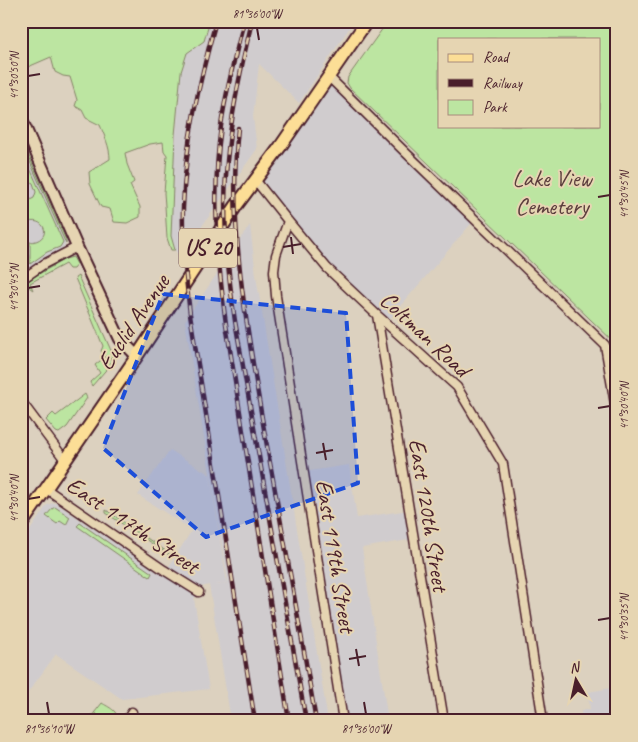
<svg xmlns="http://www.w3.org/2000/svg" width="638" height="742" font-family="Caveat,sans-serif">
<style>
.built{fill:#d0ccce}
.green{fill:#bce5a1;stroke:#838266;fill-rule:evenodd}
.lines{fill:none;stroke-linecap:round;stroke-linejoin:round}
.street-casing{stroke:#4a1f2b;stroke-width:11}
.secondary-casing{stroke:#4a1f2b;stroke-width:14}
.primary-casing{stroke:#4a1f2b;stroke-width:15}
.street{stroke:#e6d5b2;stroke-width:8}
.secondary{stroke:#e6d5b2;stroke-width:10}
.primary{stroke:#fcde96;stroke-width:11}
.rail-casing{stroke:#4a1f2b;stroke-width:4.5}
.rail{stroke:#e6d5b2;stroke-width:2.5;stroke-dasharray:8;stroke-linecap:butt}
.marked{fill:#1d4ed8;fill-opacity:0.2;stroke:#1d4ed8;stroke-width:4;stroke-dasharray:10 6;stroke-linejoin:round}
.ticks{fill:none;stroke:#4a1f2b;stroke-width:2}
.labels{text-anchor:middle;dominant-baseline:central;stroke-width:4;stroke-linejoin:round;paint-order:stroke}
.shield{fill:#e6d5b2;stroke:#795654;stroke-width:1}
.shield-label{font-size:22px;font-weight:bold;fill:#4a1f2b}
.park-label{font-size:24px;fill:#5b3d3d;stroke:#e6d5b2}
.street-label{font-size:24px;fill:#4a1f2b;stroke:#e6d5b2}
.neatline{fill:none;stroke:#4a1f2b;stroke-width:2}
.ticks-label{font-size:12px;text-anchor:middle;fill:#4a1f2b}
</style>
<rect width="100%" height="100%" fill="#dcd1bf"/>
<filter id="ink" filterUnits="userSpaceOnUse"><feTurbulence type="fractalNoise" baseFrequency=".02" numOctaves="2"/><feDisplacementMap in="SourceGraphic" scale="10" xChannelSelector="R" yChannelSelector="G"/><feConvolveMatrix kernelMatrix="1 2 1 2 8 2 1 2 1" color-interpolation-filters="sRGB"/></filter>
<g filter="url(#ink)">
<path class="built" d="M210,21H354L299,103L259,64L253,117L257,149L180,257L175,250L171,237V192L181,72L187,53L204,41Z
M329,77L475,219L386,323L327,268L256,181Z
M21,139L67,242L63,248L43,258L21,273Z
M250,225L256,276L328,721H231L209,585L201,587L194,599L209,689L122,699L56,654L21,702V544L47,505L53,503H56L163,576L192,530L138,495L170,450L210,475L227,583L216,585L228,583L185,321Z
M349,465L357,518L409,510L414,539L362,548L388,721H343L304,472Z
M617,687V721H582L581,711L590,709L588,692Z"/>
<path class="green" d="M21,21H210L204,41L187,53L181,72L175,135L171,236L175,250H171L167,238L165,206L164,193L167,155L164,151L163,142L150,144L125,153L127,164L134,182L130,185L140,207V217L127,223L114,222L110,209L101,207L90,184L89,172L110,159C110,147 104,135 100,125L86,118L82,110L75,106L77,100L70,77L63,76L55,72L51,57L21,70Z
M388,21H617V345L350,88L347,83L348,77ZM439,39H599V126H439Z
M23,146L25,147L66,240V244Z
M21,150L26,161L25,164V179L21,181Z
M28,164L63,242L60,247L47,252L30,264V242C52,241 47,217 28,222V201L34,198L36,192L33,183L28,180Z
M21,199L25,201V203L26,263L25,268L21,270Z
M73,257L77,264L73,269H69L65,264L30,283L33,290L26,285V283L30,279L65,259Z
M78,276L113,355L110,358L111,364L92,386L90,382L100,373L95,365L105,357L101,351L103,346L75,278Z
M85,394L87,398L67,427L59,433L56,432L46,420L53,413L56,416Z
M55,507L70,517L66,525L60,521L57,524L46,516L52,509Z
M106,510L173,556L172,557L106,513Z
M80,523L152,573L150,577L77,526Z
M102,703C108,707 120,711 116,721H99L96,713L92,718L91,717Z"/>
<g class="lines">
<defs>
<path id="street" d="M329,77L404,151L605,345L617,416
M256,181L288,221L327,268L377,315L457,387L503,464L543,721
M288,221L276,255L274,271L276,296L343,721
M21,280L44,264L77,247
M377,315L444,721
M21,401L65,460
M45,488L164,570L199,592
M126,721L132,712"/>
<path id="secondary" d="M21,118L77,247L120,339L137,356"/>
<path id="primary" d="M21,525L137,356L236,206L280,147L367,21"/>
</defs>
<use href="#street" class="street-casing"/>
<use href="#secondary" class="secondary-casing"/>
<use href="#primary" class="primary-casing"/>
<use href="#street" class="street"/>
<use href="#secondary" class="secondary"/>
<use href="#primary" class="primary"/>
<defs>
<path id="rail" d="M216,21C199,82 185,144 183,208C182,243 186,279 190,314L255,721
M244,21C235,56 226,90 221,126C212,192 217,258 226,324L289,721
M252,21C241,67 231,114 227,161C222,214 227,268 235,321L306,721
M238,128C228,225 246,322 262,418C280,519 299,620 316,721"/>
</defs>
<use href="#rail" class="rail-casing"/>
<use href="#rail" class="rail"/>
</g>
</g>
<path class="marked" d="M163,294L346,313L358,483L206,537L103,448Z"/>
<path class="ticks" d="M257,28L259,40M28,76L40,74M598,197L610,195M291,237L293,254M283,247L301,244M28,288L40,286M598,408L610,406M323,443L326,460M316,453L333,450M28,499L40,497M598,620L610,618M356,649L359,666M349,659L366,656M47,702L49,714M364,702L366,714"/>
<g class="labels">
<rect class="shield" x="179" y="228.5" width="58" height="39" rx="4"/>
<g class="shield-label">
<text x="208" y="248">US 20</text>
</g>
<g class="park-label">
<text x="552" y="178">Lake View<tspan x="552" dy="28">Cemetery</tspan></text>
</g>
<g class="street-label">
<text transform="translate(133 322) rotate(-56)">Euclid Avenue</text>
<text transform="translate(425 334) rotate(43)">Coltman Road</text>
<text transform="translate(429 515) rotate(81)">East 120th Street</text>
<text transform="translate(133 525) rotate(34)">East 117th Street</text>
<text transform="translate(336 556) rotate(81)">East 119th Street</text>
</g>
</g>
<rect width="638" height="742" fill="none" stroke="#e6d5b2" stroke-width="55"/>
<rect x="438" y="38" width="162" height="90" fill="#e6d5b2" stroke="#a88c7c"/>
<rect x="448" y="54" width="25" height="8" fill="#fcde96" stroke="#a88c7c"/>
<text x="483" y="62" font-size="15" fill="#4a1f2b">Road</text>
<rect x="448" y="79" width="25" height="8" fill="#4a1f2b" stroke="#a88c7c"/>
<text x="483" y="88" font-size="15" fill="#4a1f2b">Railway</text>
<rect x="448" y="100" width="25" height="15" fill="#bce5a1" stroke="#a88c7c"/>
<text x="483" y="112" font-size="15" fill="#4a1f2b">Park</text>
<g transform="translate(576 680) rotate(351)" stroke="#e6d5b2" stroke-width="4" paint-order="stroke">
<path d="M0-4L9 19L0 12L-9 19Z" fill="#4a1f2b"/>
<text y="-8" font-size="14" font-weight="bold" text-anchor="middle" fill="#4a1f2b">N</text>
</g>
<rect x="28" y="28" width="582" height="686" class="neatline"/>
<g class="ticks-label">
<text x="257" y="18">81°36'00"W</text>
<text transform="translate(14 76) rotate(-90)" y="4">41°30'50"N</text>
<text transform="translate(624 195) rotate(-90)" y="4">41°30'45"N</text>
<text transform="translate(14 288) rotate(-90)" y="4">41°30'45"N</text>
<text transform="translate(624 406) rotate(-90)" y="4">41°30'40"N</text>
<text transform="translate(14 499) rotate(-90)" y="4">41°30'40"N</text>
<text transform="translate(624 618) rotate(-90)" y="4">41°30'35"N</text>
<text x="49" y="733">81°36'10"W</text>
<text x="366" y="733">81°36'00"W</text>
</g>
</svg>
